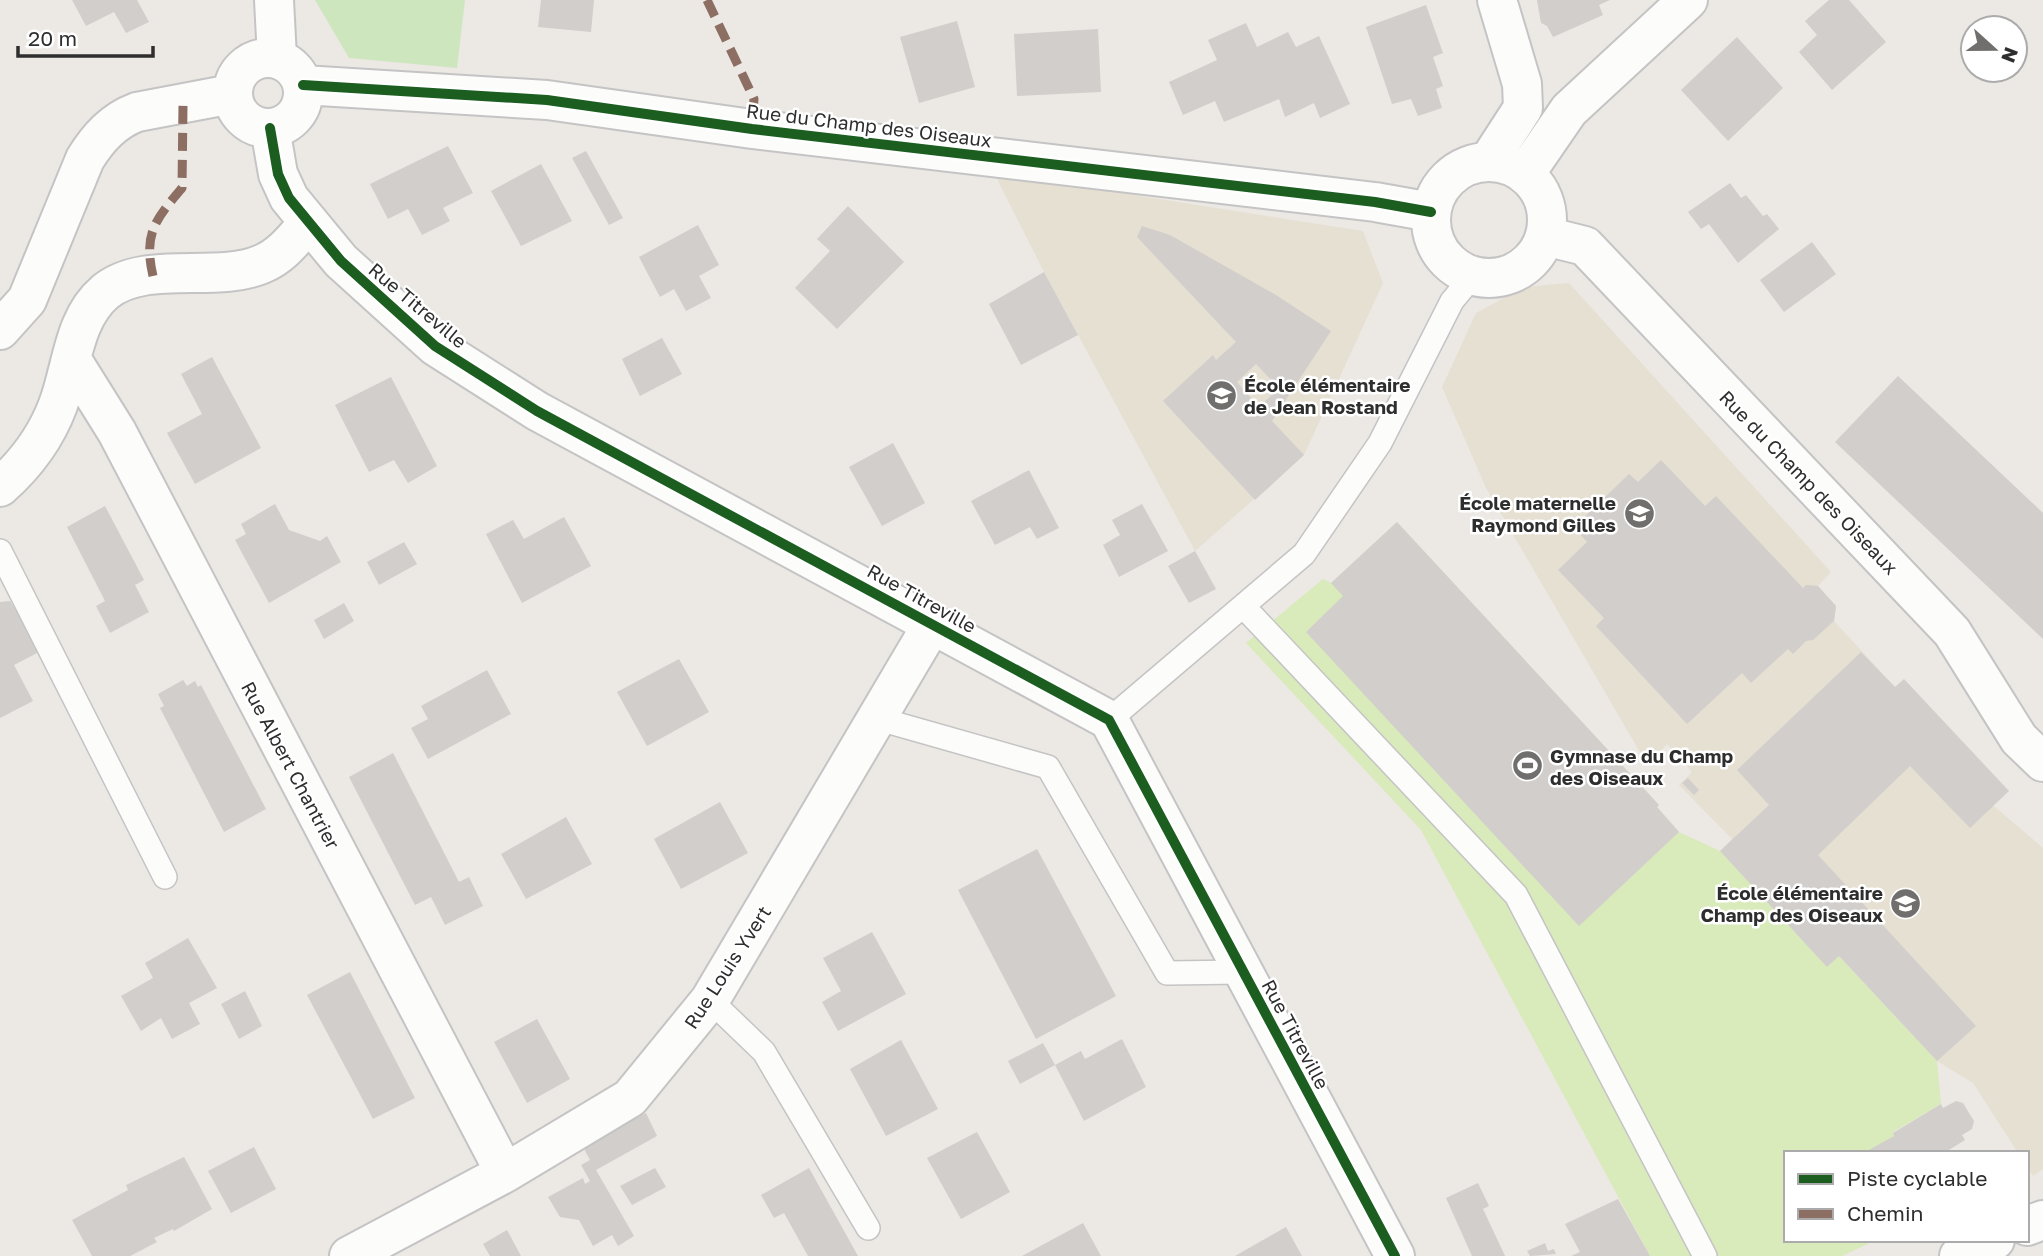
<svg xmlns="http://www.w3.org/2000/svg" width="2043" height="1256" font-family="'Golos Text',sans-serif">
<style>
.education{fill:#e6e0d3}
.green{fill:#cee6be}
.pitch{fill:#d9eabb}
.building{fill:#d1cecb;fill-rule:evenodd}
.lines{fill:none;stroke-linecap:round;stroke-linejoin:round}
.lane-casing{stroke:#c5c4c5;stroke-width:26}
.street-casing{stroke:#c5c4c5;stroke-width:42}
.lane{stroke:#fcfcfb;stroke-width:23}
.street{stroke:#fcfcfb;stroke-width:38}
.quiet{stroke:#8d6e63;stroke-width:9;stroke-dasharray:18 9;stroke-linecap:butt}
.cycleway-casing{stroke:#fff;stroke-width:15}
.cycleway{stroke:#1b5e20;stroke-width:10}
.labels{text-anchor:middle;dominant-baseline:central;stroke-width:5;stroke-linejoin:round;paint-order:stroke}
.street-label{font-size:19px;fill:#2e2e2e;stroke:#fff}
.poi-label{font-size:19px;font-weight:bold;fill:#2e2e2e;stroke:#fff;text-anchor:start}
</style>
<rect width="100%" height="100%" fill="#ece8e4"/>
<path class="education" d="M994,173L1363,231L1383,283L1304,455L1195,551L1044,272Z
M1569,283L1831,572L1818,586L1836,606L1834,621L1895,687L1994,806L2043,848V1169L2033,1176L2027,1167V1153H2018L1973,1083L1937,1061L1840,956L1827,967L1720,851L1732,839L1679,785L1692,772L1667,744L1648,766L1486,488L1442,387L1476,313L1524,287Z"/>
<path class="green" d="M315,0H465L457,68L349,58Z"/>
<path class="pitch" d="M1397,522L1659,805L1657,807L1679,832L1720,851L1827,967L1839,956L1937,1061L1941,1104L1893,1132L1894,1136L1870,1150L1871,1153H1786V1240H1876L1842,1256H1650L1421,830L1246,643L1323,579L1331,583Z"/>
<path class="building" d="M72,0H137L149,22L126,33L114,12L86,26Z
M541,0H594L591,32L538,27Z
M1537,0H1610L1599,5L1603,15L1553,37L1547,26L1541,23Z
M1829,0H1849L1886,42L1832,90L1799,52L1817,35L1805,21Z
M1426,5L1443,53L1433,57L1443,86L1436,89L1442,108L1418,116L1411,99L1392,104L1366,27Z
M957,21L975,87L919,103L900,37Z
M1246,23L1257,47L1288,32L1296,47L1319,36L1350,104L1320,118L1314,103L1285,117L1279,99L1224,122L1215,101L1183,115L1169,82L1217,60L1208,40Z
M1098,29L1101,92L1017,96L1014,34Z
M1737,37L1783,88L1728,141L1681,90Z
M448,146L473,193L443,208L450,221L422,235L408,209L388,219L370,184Z
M586,151L623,218L609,225L572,158Z
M541,164L572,221L521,246L491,191Z
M1730,183L1741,198L1746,195L1763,216L1767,214L1779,229L1738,263L1709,224L1701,229L1688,212Z
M848,206L904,262L837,329L795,288L830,251L817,239Z
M698,225L719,265L699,276L711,298L686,311L674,289L660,297L639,257Z
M1142,226L1170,235L1276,295L1331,331L1272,421L1304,455L1255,500L1163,401L1213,355L1216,360L1236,342L1137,237ZM1256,364L1279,388L1259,407L1237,382Z
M1812,242L1836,274L1784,312L1760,280Z
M1044,272L1078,335L1021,365L989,304Z
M662,338L682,374L640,396L622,359Z
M212,357L261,448L195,484L167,433L202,414L181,374Z
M1898,376L2043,513V639L1835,442Z
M391,377L437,466L408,483L394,460L369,472L335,405Z
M893,443L925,503L882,526L849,467Z
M1661,460L1705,506L1716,496L1803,588L1806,585L1818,586L1836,606L1834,621L1813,640L1806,641L1793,654L1788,649L1751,683L1742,673L1687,724L1596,626L1604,618L1558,570L1587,542L1574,527L1629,474L1638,482Z
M1029,470L1059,528L1037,539L1030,527L995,545L971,501Z
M275,504L289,530L320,541L327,536L341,562L269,603L235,540L246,534L241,524Z
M1142,504L1168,551L1119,577L1103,545L1120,535L1112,520Z
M105,506L144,580L135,585L149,612L110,633L96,606L105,601L67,527Z
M564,517L591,566L522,603L486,534L513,520L524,539Z
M1397,522L1659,805L1657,807L1679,832L1579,926L1306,632L1343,596L1331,583Z
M404,542L417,564L379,585L367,562Z
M1195,551L1216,589L1189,603L1168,566Z
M10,601L41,651L14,665L33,701L0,718V602Z
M344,603L354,621L324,639L314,620Z
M1861,652L1895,687L1904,679L2009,791L1970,828L1910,766L1818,855L1976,1026L1937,1061L1839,956L1827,967L1720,851L1769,805L1737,770Z
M679,659L709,712L647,746L617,692Z
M487,670L511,714L428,759L411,728L428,719L421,706Z
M183,680L187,686L195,681L198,687L201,685L266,809L224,832L160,708L164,706L158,694Z
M393,753L459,882L469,877L483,906L445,925L431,897L415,905L349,777Z
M1688,778L1699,790L1694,795L1682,783Z
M720,802L748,853L681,889L654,839Z
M566,817L592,864L526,899L501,854Z
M1037,849L1116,996L1036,1039L958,890Z
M872,932L906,994L838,1031L822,1002L841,991L823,958Z
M188,938L217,988L189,1003L200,1024L172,1039L161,1018L141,1031L121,996L153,978L145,963Z
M350,972L415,1098L373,1119L307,995Z
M245,991L262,1026L239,1039L221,1004Z
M537,1019L570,1079L527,1103L494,1042Z
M1122,1039L1146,1087L1084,1121L1055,1065L1081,1051L1085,1059Z
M901,1040L938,1109L886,1136L850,1069Z
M1043,1043L1055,1065L1020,1084L1008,1061Z
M1956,1101L1963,1103L1974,1121L1972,1129L1962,1135L1965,1140L1944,1153H1871L1869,1150L1894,1136L1893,1133L1941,1104L1943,1108Z
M646,1113L657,1136L596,1170L634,1236L618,1246L612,1235L593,1246L579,1220L560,1217L548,1197L583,1178L585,1184L590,1181L581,1165L590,1160L583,1147Z
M977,1132L1010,1192L961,1219L927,1158Z
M254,1147L276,1189L231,1213L208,1171Z
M184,1157L212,1209L174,1231L173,1229L154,1238L157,1242L130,1256H92L72,1220L128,1190L126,1185Z
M655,1168L666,1187L632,1205L620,1186Z
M809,1168L858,1256H808L784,1213L774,1218L761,1195Z
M1478,1183L1489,1206L1483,1209L1505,1256H1472L1446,1198Z
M1618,1199L1650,1256H1571L1580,1252L1565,1224Z
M1083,1223L1101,1256H1022Z
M1286,1227L1302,1256H1235L1263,1240Z
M507,1230L521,1256H490L483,1244Z
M1545,1243L1548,1251L1554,1249L1556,1254L1530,1256L1527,1251Z"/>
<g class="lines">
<defs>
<path id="lane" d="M0,551L165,877
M1243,606L1516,895L1705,1256
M879,719L1048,767L1167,973L1243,972
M1109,720L1304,554L1380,443L1452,301L1472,277
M710,1000L764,1052L868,1228"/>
<path id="street" d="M274,0L277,58
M233 93a35 35 0 1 1 70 0a35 35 0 1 1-70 0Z
M303,85L547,100L752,129L1375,202L1431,212
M270,128L278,174L289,198L341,261L435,346L537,411L1109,720L1395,1256
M1431 220a58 58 0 1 1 116 0a58 58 0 1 1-116 0Z
M1488,162L1523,108L1522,84L1497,0
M1525,174L1569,110L1688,0
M1545,236L1585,246L1952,632L2019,739L2043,762
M0,330L27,300L85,159C98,138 113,121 137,112L232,94
M72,360L117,432L505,1173
M0,487C25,465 46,437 58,405C72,368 73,319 105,292C145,259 216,284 262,264C282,256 295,238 309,222
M2027,1226L2043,1220
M349,1256L505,1173L630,1098L710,1000L933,623
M1959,1256L1995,1240"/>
</defs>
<use href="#lane" class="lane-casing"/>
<use href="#street" class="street-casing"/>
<use href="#lane" class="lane"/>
<use href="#street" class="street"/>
<path class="quiet" d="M707,0L754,99L752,129
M153,276C143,233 156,219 182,188L183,105"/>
<defs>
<path id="cycleway" d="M303,85L547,100L752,129L1375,202L1431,212
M270,128L278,174L289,198L341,261L435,346L537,411L1109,720L1395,1256"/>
</defs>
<use href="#cycleway" class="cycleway-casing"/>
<use href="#cycleway" class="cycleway"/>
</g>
<defs>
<symbol id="school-disc" viewBox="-11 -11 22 22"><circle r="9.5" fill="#706f6e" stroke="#fff"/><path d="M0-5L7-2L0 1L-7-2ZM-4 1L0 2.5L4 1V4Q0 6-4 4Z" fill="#fff"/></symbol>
<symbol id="stadium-disc" viewBox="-11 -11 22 22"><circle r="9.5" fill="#706f6e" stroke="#fff"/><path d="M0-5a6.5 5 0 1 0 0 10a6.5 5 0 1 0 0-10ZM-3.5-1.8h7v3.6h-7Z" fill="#fff"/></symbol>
</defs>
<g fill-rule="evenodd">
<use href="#school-disc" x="1204" y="378" width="35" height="35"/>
<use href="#school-disc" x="1622" y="496" width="35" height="35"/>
<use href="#stadium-disc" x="1510" y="748" width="35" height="35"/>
<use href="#school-disc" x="1888" y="886" width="35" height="35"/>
</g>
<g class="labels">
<g class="street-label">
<text transform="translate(869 125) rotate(7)">Rue du Champ des Oiseaux</text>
<text transform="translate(418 305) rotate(40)">Rue Titreville</text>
<text transform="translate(1809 482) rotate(46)">Rue du Champ des Oiseaux</text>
<text transform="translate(922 598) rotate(29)">Rue Titreville</text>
<text transform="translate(291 765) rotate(62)">Rue Albert Chantrier</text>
<text transform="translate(727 967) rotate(-57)">Rue Louis Yvert</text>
<text transform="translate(1296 1034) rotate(62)">Rue Titreville</text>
</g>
<g class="poi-label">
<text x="1244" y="384">École élémentaire<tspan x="1244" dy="22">de Jean Rostand</tspan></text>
<text x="1616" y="502" text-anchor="end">École maternelle<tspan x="1616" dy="22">Raymond Gilles</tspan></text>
<text x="1550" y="755">Gymnase du Champ<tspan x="1550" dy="22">des Oiseaux</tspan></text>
<text x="1883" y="892" text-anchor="end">École élémentaire<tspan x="1883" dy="22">Champ des Oiseaux</tspan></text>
</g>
</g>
<rect x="1784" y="1151" width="245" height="91" fill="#ffffff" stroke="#ababab" stroke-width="2"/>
<rect x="1798" y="1174" width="35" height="10" fill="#1b5e20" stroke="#ababab" stroke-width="2"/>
<text x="1847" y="1186" font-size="21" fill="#2e2e2e">Piste cyclable</text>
<rect x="1798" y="1209" width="35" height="10" fill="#8d6e63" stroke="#ababab" stroke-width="2"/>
<text x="1847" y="1221" font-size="21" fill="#2e2e2e">Chemin</text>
<g transform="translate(1994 49) rotate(111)"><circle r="33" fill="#ffffff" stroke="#ababab" stroke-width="2"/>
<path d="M0-5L12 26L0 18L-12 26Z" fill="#706f6e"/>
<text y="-10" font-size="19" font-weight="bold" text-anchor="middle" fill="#2e2e2e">N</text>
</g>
<path d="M18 46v10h135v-10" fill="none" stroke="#2e2e2e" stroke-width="3.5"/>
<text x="28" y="46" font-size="21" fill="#2e2e2e" stroke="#ffffff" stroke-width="5" paint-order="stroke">20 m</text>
</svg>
